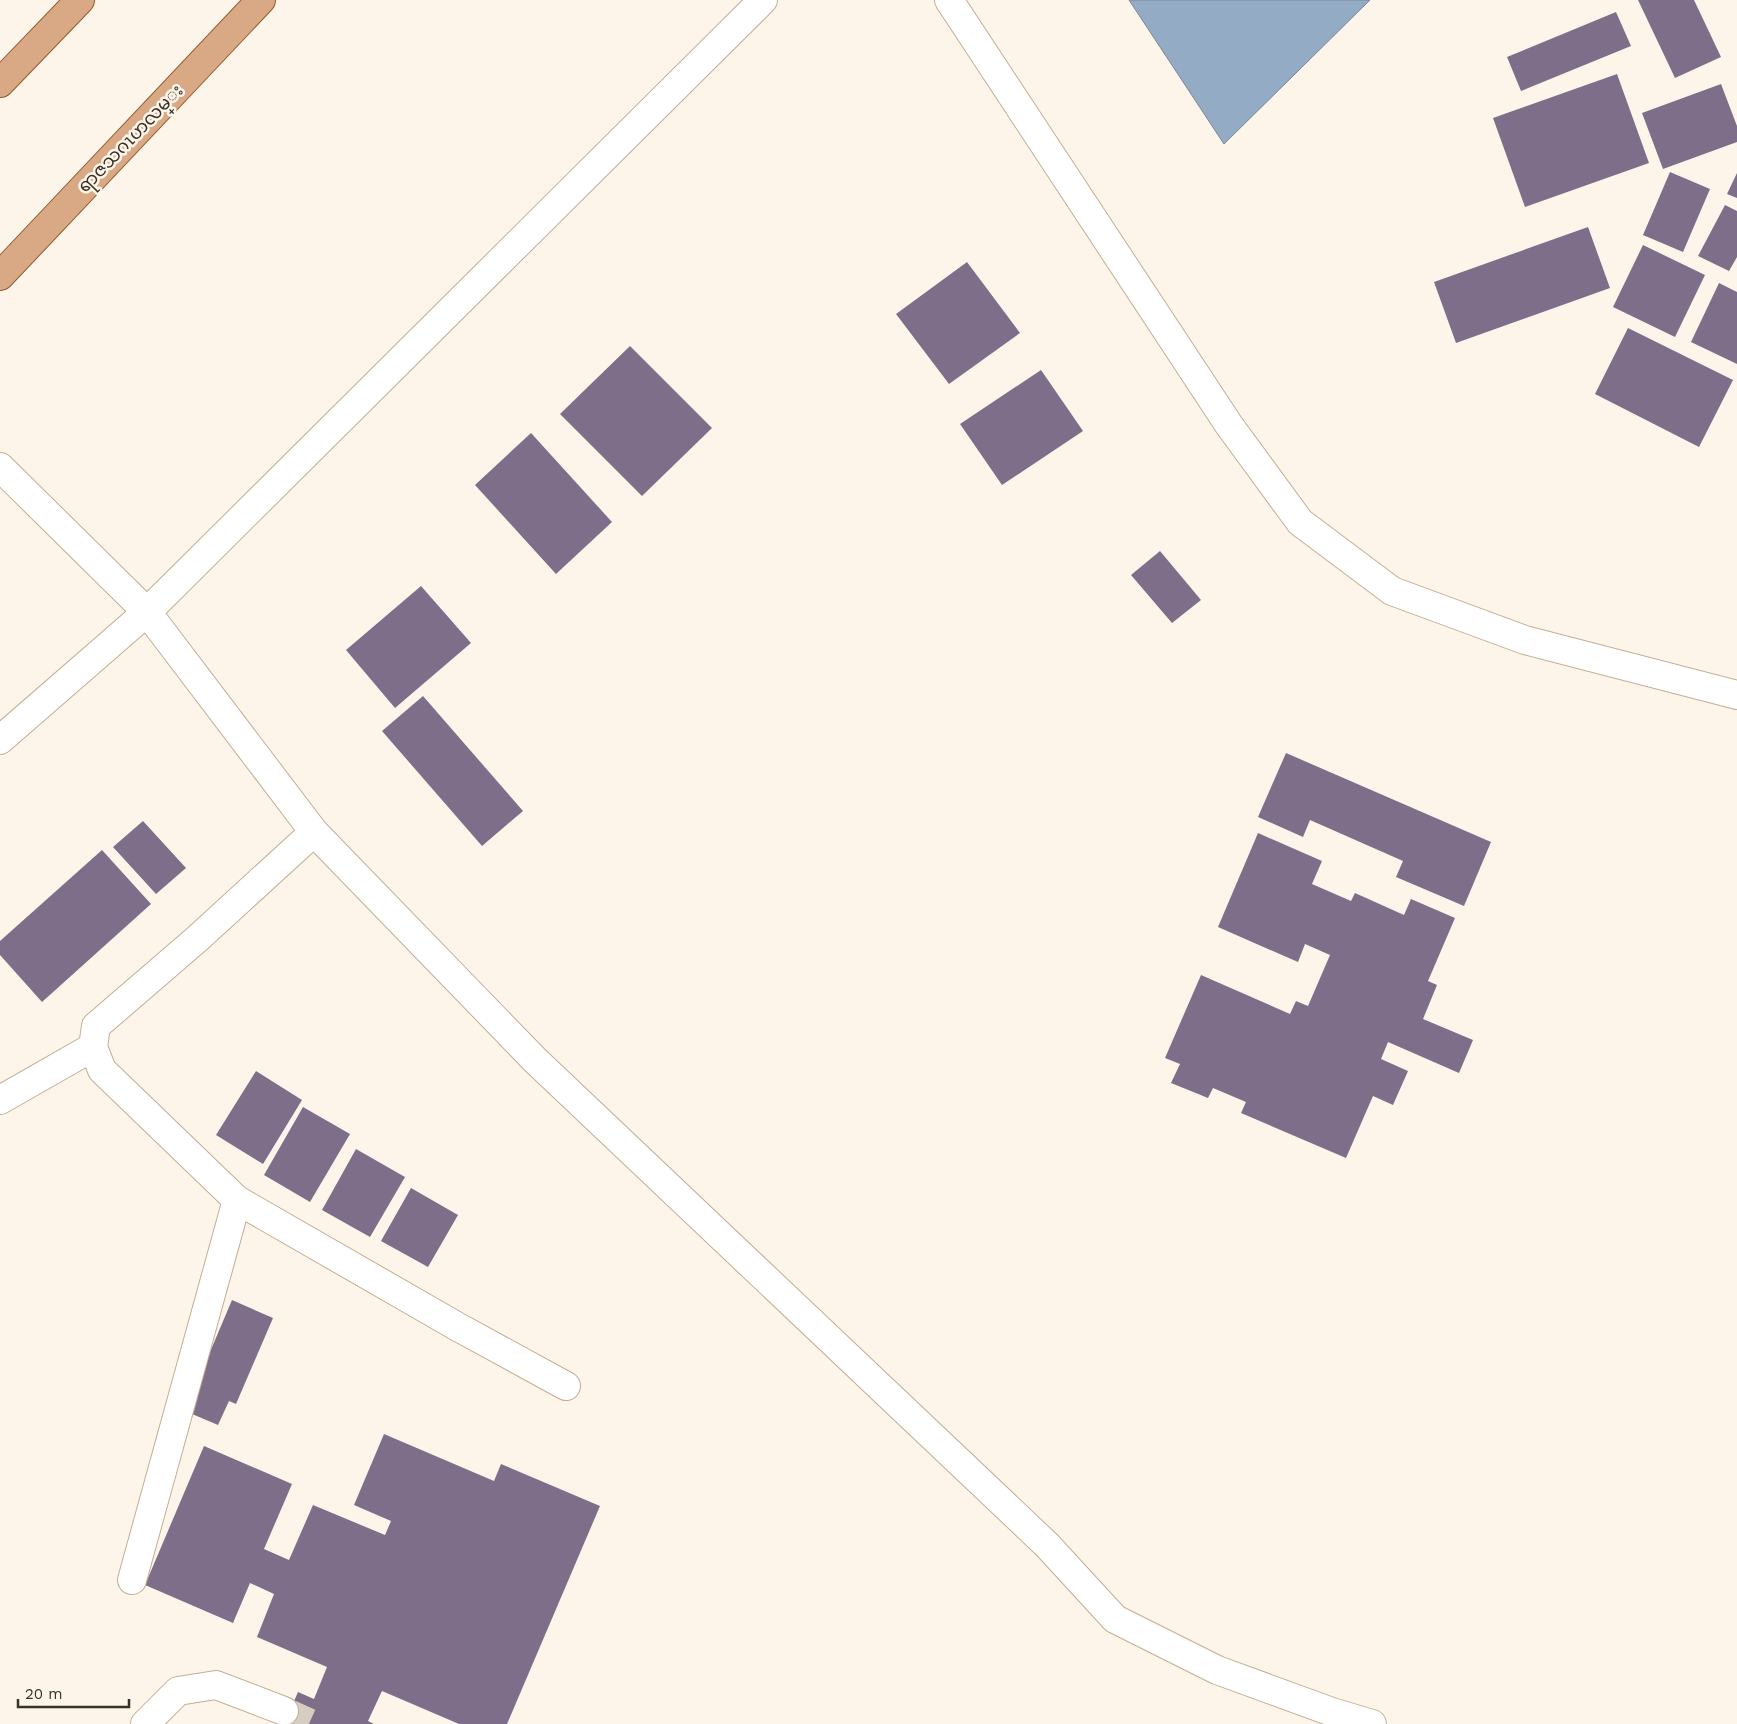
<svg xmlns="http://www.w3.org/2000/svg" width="1737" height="1724" font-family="'Work Sans','Noto Sans Myanmar',sans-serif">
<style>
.water{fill:#94abc5;stroke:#798695}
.building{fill:#7f6e89}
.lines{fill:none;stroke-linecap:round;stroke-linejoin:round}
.minor-tunnel{stroke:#d7cec3;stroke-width:28;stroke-dasharray:28 14;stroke-linecap:butt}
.minor-casing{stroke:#c3ad92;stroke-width:30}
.primary-casing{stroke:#91592f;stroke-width:30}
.minor{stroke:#fff;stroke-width:28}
.primary{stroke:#d9a985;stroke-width:28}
.labels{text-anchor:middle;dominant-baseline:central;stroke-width:5;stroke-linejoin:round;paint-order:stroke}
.street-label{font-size:18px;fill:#3a3126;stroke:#fef5ea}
</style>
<rect width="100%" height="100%" fill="#fef5ea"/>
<path class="water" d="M1129,0H1370L1224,144Z"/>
<path class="building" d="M1638,0H1694L1721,57L1675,78Z
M1616,12L1631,46L1521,91L1507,57Z
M1617,74L1649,163L1525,207L1493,118Z
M1721,84L1737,126V142L1663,169L1642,113Z
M1670,172L1710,189L1683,252L1643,235Z
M1737,173V198L1727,194Z
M1725,205L1737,211V257L1729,271L1698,256Z
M1588,227L1610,288L1456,343L1434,282Z
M1643,245L1705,275L1675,337L1613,307Z
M967,262L1020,333L949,384L896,314Z
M1719,283L1737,292V364L1691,342Z
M1628,328L1733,380L1699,447L1595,394Z
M630,346L712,428L642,496L560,414Z
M1041,370L1083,431L1002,485L960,424Z
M531,433L612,522L556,574L475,485Z
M1160,551L1201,600L1172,623L1131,575Z
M421,586L471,643L395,708L346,650Z
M423,696L523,811L482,846L382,731Z
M1286,753L1491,842L1464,906L1396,877L1403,861L1310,820L1303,837L1258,817Z
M143,821L186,868L156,894L113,847Z
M1258,833L1322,861L1312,884L1351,901L1355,893L1404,915L1411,899L1455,918L1428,981L1437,985L1423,1019L1473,1040L1459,1073L1388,1042L1381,1059L1408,1071L1393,1105L1373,1096L1346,1158L1241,1113L1246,1102L1213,1088L1208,1098L1171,1083L1180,1064L1165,1058L1201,975L1290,1014L1296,1001L1308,1006L1330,955L1305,944L1298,962L1218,927Z
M102,850L151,904L42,1002L0,955V941Z
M256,1071L302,1100L263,1164L216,1135Z
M303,1107L350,1134L310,1202L264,1175Z
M356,1149L405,1177L370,1237L322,1210Z
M411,1188L458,1215L428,1267L381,1241Z
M232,1300L273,1318L236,1404L229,1401L218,1425L185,1411Z
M384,1434L494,1481L501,1464L600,1506L507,1724H459L382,1691L368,1721L374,1724H284L298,1692L314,1699L327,1667L257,1637L274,1594L250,1583L233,1623L145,1585L204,1446L292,1484L264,1549L289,1560L313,1505L385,1535L391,1521L354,1505Z"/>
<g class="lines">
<path class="minor-tunnel" d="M284,1711L313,1724"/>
<defs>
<path id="minor" d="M949,0L1229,425L1300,522L1392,591L1525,640L1737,695
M0,467L147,612L314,832L535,1060L1047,1545L1115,1619L1217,1670L1332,1712L1372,1724
M0,740L147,612L763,0
M0,1100L93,1047
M237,1200L458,1327L566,1386
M132,1580L237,1200L102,1070L93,1047L96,1026L197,939L314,832
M145,1724L178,1691L216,1685L284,1711"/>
<path id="primary" d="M0,83L80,0
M0,276L261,0"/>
</defs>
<use href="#minor" class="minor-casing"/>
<use href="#primary" class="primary-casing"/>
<use href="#minor" class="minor"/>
<use href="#primary" class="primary"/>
</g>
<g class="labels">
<g class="street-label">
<text transform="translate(130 138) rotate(-46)">ရာဇသဂၤဟလမ္း</text>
</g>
</g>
<path d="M18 1699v8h111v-8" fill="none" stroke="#3a3126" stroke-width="2.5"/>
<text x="25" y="1699" font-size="15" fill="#3a3126" stroke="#fef5ea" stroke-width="4" paint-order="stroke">20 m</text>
</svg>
